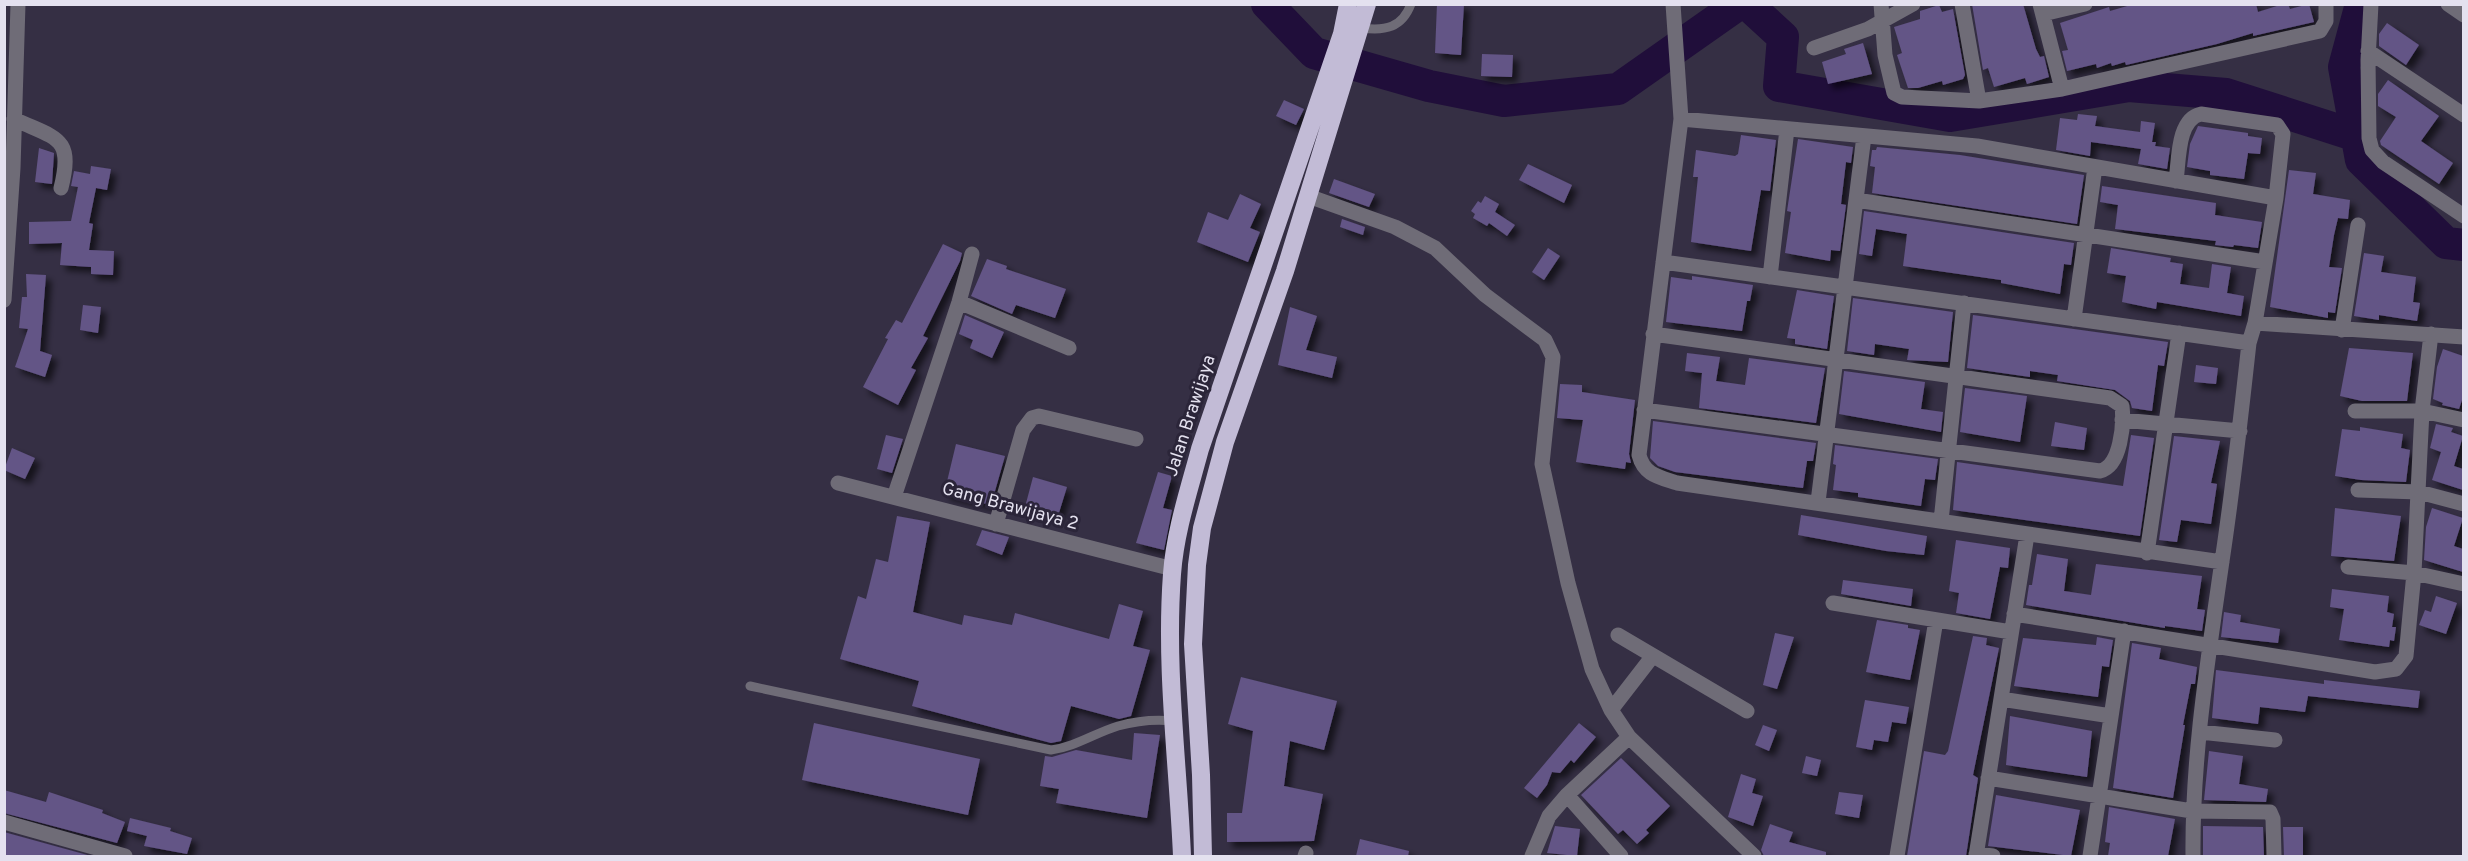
<svg xmlns="http://www.w3.org/2000/svg" width="2468" height="861" font-family="Overpass,sans-serif">
<style>
.lines{fill:none;stroke-linecap:round;stroke-linejoin:round}
.river{stroke:#200e3a;stroke-width:32}
.building{fill:#635486;filter:url(#shadow)}
.lane{stroke:#6f6c77;stroke-width:9}
.street{stroke:#6f6c77;stroke-width:15}
.highway{stroke:#c2bbd6;stroke-width:18}
.labels{text-anchor:middle;dominant-baseline:central;stroke-width:6;stroke-linejoin:round;paint-order:stroke}
.street-label{font-size:18px;fill:#e4e1ef;stroke:#2b2539}
</style>
<defs>
<filter id="shadow"><feDropShadow dx="5.5" dy="5.5" stdDeviation="3" flood-color="#0009"/></filter>
</defs>
<rect width="100%" height="100%" fill="#352f44"/>
<g class="lines">
<path class="river" d="M1267,4L1314,53L1429,86L1504,101L1618,89L1739,4
M1747,4L1783,37L1779,86L1950,116L2129,86L2226,94L2357,136
M2361,4L2344,67L2361,160L2446,243L2464,245"/>
</g>
<path class="building" d="M1437,4H1464L1461,55L1435,53Z
M1972,4H2023L2036,49L2040,57L2044,56L2049,77L2027,84L2025,78L1994,87L1988,68L1983,70Z
M2134,4H2256L2258,12L2283,4H2288L2290,9L2309,4L2314,22L2253,36V33L2217,44L2126,65L2125,62L2112,66L2111,63L2097,68L2096,64L2067,71L2062,51L2068,50L2060,23L2109,7L2110,11Z
M1939,5L1942,12L1953,9L1965,75L1963,79L1943,85L1942,81L1918,88H1908L1897,55L1902,53L1894,27L1920,19V11Z
M2387,23L2419,45L2406,65L2379,46V34Z
M1863,43L1872,74L1828,84L1822,62L1846,54L1844,49Z
M1482,54L1513,55L1512,77L1481,76Z
M2388,80L2439,116L2421,141L2453,163L2439,184L2381,145L2380,141L2396,117L2378,106V94Z
M1284,100L1304,109L1296,125L1276,116Z
M2078,114L2097,116L2095,126L2140,132L2141,121L2155,123L2152,142H2156L2155,146L2170,148L2167,169L2138,164L2141,149L2091,142L2090,156L2056,150L2060,118L2077,120Z
M2198,126L2248,133V136L2262,138L2260,154L2248,153L2244,179L2210,175V171L2187,167L2190,144Z
M1741,135L1776,140L1770,191L1761,190L1751,251L1691,242L1698,177H1693L1696,150L1735,156L1738,154Z
M1798,139L1853,147L1851,163L1846,162L1841,204L1846,205L1840,251L1831,250L1830,261L1785,253L1791,212L1787,211Z
M1877,147L1960,155L2084,175L2077,224L1872,193L1875,167L1870,166L1872,150H1876Z
M39,148L54,153L52,184L35,182Z
M1528,164L1572,185L1564,203L1519,180Z
M91,166L111,169L107,190L96,188L89,223L93,224L89,250L114,251L113,275L91,274V267L60,265L62,243L29,244V222L71,221L78,187L71,186L74,171L90,174Z
M2289,170L2316,173L2313,194L2350,200L2348,219L2338,218L2334,235L2329,267L2342,268L2335,313L2328,312V318L2270,307Z
M2103,178L2102,186L2216,203L2215,215L2262,222L2258,248L2234,245L2233,247L2215,245L2216,241L2115,229L2118,205L2100,202Z
M1334,179L1375,194L1369,207L1329,193Z
M1240,194L1261,204L1250,228L1260,232L1248,262L1197,242L1208,212L1228,220Z
M1485,196L1499,204L1495,212L1515,225L1507,236L1489,223L1487,226L1473,218L1475,214L1471,211L1478,201L1481,203Z
M1864,211L2074,243L2071,265L2064,264L2060,294L2001,283V280L1903,266L1907,234L1876,229L1872,256L1859,254Z
M1342,219L1365,227L1363,235L1340,227Z
M943,244L962,253L960,261L923,336L928,338L911,368L916,370L898,405L863,387L888,339L885,338L896,320L902,323Z
M1548,248L1560,256L1544,280L1532,272Z
M2111,248L2171,258L2170,262L2183,264L2180,284L2209,288L2212,264L2231,267L2227,293L2244,296L2241,316L2157,302L2156,309L2122,302L2126,276L2107,273Z
M2364,253L2384,256L2381,272L2416,277L2413,302L2420,303L2417,321L2379,315V320L2354,316Z
M987,259L1007,266L1006,269L1066,289L1055,318L1016,305L1012,314L971,296Z
M26,274L46,275L40,351L52,355L45,377L15,367L28,329L19,328L22,297H27Z
M1692,276L1753,285L1750,301H1747L1742,331L1666,322L1671,277L1692,280Z
M1797,290L1834,296L1827,349L1795,344V339L1787,338Z
M1853,298L1953,312L1948,362L1907,360L1909,349L1875,344L1874,355L1847,351Z
M83,305L101,307L98,333L80,330Z
M1290,307L1317,316L1306,350L1337,357L1332,378L1278,365Z
M965,315L1004,332L992,358L970,348L973,340L959,334Z
M1973,315L2168,342L2164,366L2158,365L2152,411L2132,408L2130,401L2115,390L2057,381L2058,375L2030,371V377L1967,368Z
M2349,348L2413,353L2407,401H2362L2340,396Z
M2443,349L2463,356V397L2459,409L2442,405L2443,403L2433,399L2437,367Z
M1687,353L1720,357L1716,381L1745,385L1749,358L1825,368L1816,423L1699,408L1702,373L1685,371Z
M2196,365L2218,368L2216,384L2194,382Z
M1844,371L1925,382L1921,409L1943,412L1941,432L1839,414Z
M1560,384L1582,385V392L1635,400L1629,454L1631,463L1626,462L1625,469L1576,462L1583,420L1557,418Z
M1965,388L2027,396L2020,442L1960,432Z
M1653,421L1816,443L1813,461H1807L1803,488L1675,472L1658,466L1650,458Z
M2055,422L2087,428L2084,450L2051,446Z
M2436,424L2453,428L2451,432L2463,436L2454,466L2463,469V490L2432,480L2441,452L2430,448Z
M2360,427L2403,434L2401,448L2410,450L2406,482L2361,480L2335,476L2342,429L2360,431Z
M886,435L903,439L892,473L877,469Z
M2131,435L2154,438L2140,536L1953,510L1957,462L2123,486Z
M2174,436L2220,441L2211,483L2217,484L2211,524L2181,520L2177,542L2159,540Z
M956,444L1005,456L991,505L944,494Z
M1835,445L1938,459L1935,480L1925,479L1921,506L1858,497V493L1833,490L1836,465L1833,464Z
M12,448L35,458L25,479L4,470Z
M1158,472L1172,476L1163,508L1172,510L1164,550L1136,543Z
M1033,477L1067,487L1058,516L1025,507Z
M2335,508L2401,516L2394,561L2331,556Z
M2432,508L2463,518L2454,546L2463,549V572L2424,560L2426,527Z
M1801,515L1927,536L1924,555L1886,551L1798,535Z
M897,516L930,522L913,612L962,625L964,615L1012,625L1015,613L1109,639L1119,604L1143,611L1133,646L1150,650L1131,716L1119,719L1071,706L1061,741L1051,743L912,706L919,681L840,659L858,596L866,599L876,559L888,562Z
M982,530L1009,537L1002,555L976,545Z
M1956,540L2010,548L2008,568L2000,567L1990,619L1956,613L1959,593L1949,591Z
M2037,554L2068,559L2064,591L2091,595L2096,564L2202,576L2197,609L2205,610L2202,631L2165,626V628L2026,605L2029,585H2032Z
M1843,580L1913,589L1911,606L1841,594Z
M2332,589L2389,596L2387,612L2394,614L2392,627H2396L2394,641L2390,640L2389,647L2339,640L2344,609L2330,607Z
M2436,596L2457,603L2446,634L2419,625L2425,610L2431,612Z
M2224,612L2241,615L2240,622L2280,629L2278,643L2221,637Z
M1877,620L1908,625V628L1920,630L1910,680L1866,672Z
M1775,633L1794,637L1777,689L1763,685Z
M1973,636L1987,638L1986,645L1999,648L1973,775L1978,778L1966,856H1907L1924,751L1945,755L1948,751Z
M2097,637L2113,640L2109,667L2102,666L2098,697L2014,686L2023,638L2096,645Z
M2132,643L2161,648L2159,659L2197,667L2195,684H2191L2183,725H2185L2173,798L2113,788Z
M2216,670L2324,684V680L2420,691L2418,708L2308,696L2305,712L2260,707L2258,724L2212,718Z
M1241,677L1337,701L1324,750L1290,741L1284,786L1323,794L1314,841L1227,842V813H1242L1253,731L1228,724Z
M1865,700L1909,707L1906,724L1892,722L1888,742L1874,740L1872,750L1856,747Z
M2010,716L2092,731L2087,777L2006,765Z
M814,723L980,759L968,815L802,780Z
M1579,723L1596,737L1574,763L1571,760L1560,773L1552,772L1547,785L1537,798L1524,788Z
M1763,725L1777,730L1769,751L1755,745Z
M1134,733L1160,735L1147,818L1056,803L1059,789L1040,786L1045,756L1052,757L1076,750L1132,760Z
M2209,751L2243,756L2239,784L2268,789L2266,802L2204,800Z
M1806,756L1821,760L1817,776L1802,773Z
M1621,758L1670,806L1646,830L1649,833L1637,844L1623,830L1618,834L1581,795Z
M1741,774L1756,779L1752,793L1763,796L1753,826L1728,817Z
M4,790L46,802L49,792L103,810L102,813L125,822L117,843L4,813Z
M1839,792L1863,795L1859,818L1835,814Z
M1996,795L2080,810L2071,856L1988,846Z
M2109,807L2175,819L2168,856H2108L2110,843L2105,842Z
M130,818L171,828L170,831L192,838L187,854L144,846L147,836L127,831Z
M1770,824L1793,832L1789,842L1826,852V856H1764L1761,850Z
M1555,826L1580,829L1577,856L1547,853Z
M2203,826L2263,827L2264,856H2203Z
M2283,827H2303V856H2284Z
M4,832L91,856H4Z
M1360,839L1409,851L1408,856H1356Z"/>
<g class="lines">
<path class="lane" d="M1362,28C1385,31 1402,28 1411,4
M750,686L1051,750C1075,747 1095,733 1118,726C1136,721 1156,719 1174,721"/>
<path class="street" d="M1673,4L1681,119L1639,455C1644,475 1659,477 1677,483L2222,562
M1881,4L1885,55L1894,93L1902,97L1979,101L2062,89L2320,31L2326,21V4
M1962,4L1979,101
M2040,4L2062,89
M2371,4L2368,60L2369,138L2372,150L2383,162L2464,216
M2448,4L2464,15
M2043,14L2085,4
M1814,48L1868,29L1913,4
M2368,51L2464,115
M14,119C56,139 74,136 61,188
M1681,119L1977,146L2276,198
M2176,181C2179,161 2177,119 2201,114L2277,125L2283,134L2276,198L2255,323L2249,343C2241,416 2233,489 2222,561C2208,659 2192,757 2193,856
M1308,196L1395,227L1435,248L1485,295L1545,340L1553,357L1542,464L1568,583L1592,669L1611,710L1629,737L1754,856
M1856,200L2265,262
M1663,262L2249,343
M1770,277L1787,129
M4,300L13,168L18,4
M959,302L1069,348
M2074,319L2095,167
M2255,323L2464,337
M2342,330L2358,225
M1644,410L2100,471C2121,466 2124,424 2122,406L2110,398L1653,334
M2355,411H2422L2464,420
M2122,420L2240,431
M838,483L1173,569
M2358,490L2419,492L2464,504
M894,497L959,302L972,254
M1818,502L1864,136
M1941,521L1964,303
M996,524L1023,430L1032,418L1039,416L1136,439
M2147,553L2179,333
M2348,567L2414,573L2464,584
M1833,603L2011,632
M2014,614L2375,672L2396,669L2406,656L2414,573L2422,411L2431,334
M1618,635L1747,711
M2001,699L2111,716
M1611,710L1652,657
M2200,732L2275,740
M1988,778L2192,811L2270,812L2273,819L2274,856
M1567,795L1629,737
M4,822L125,856
M1976,854L1993,856
M1305,856L1306,853
M1532,856L1549,816L1567,795L1621,856
M1897,856L1936,620
M1976,856L2027,535
M2090,856L2124,631"/>
<path class="highway" d="M1182,856C1178,763 1165,668 1172,574C1175,532 1189,490 1200,449L1342,34L1348,4
M1203,856L1201,775L1193,644L1197,565L1202,528L1225,442L1285,271L1367,4"/>
</g>
<g class="labels">
<g class="street-label">
<text transform="translate(1191 416) rotate(-72)">Jalan Brawijaya</text>
<text transform="translate(1010 507) rotate(15)">Gang Brawijaya 2</text>
</g>
</g>
<rect width="2468" height="861" fill="none" stroke="#e4e1ef" stroke-width="12"/>
</svg>
